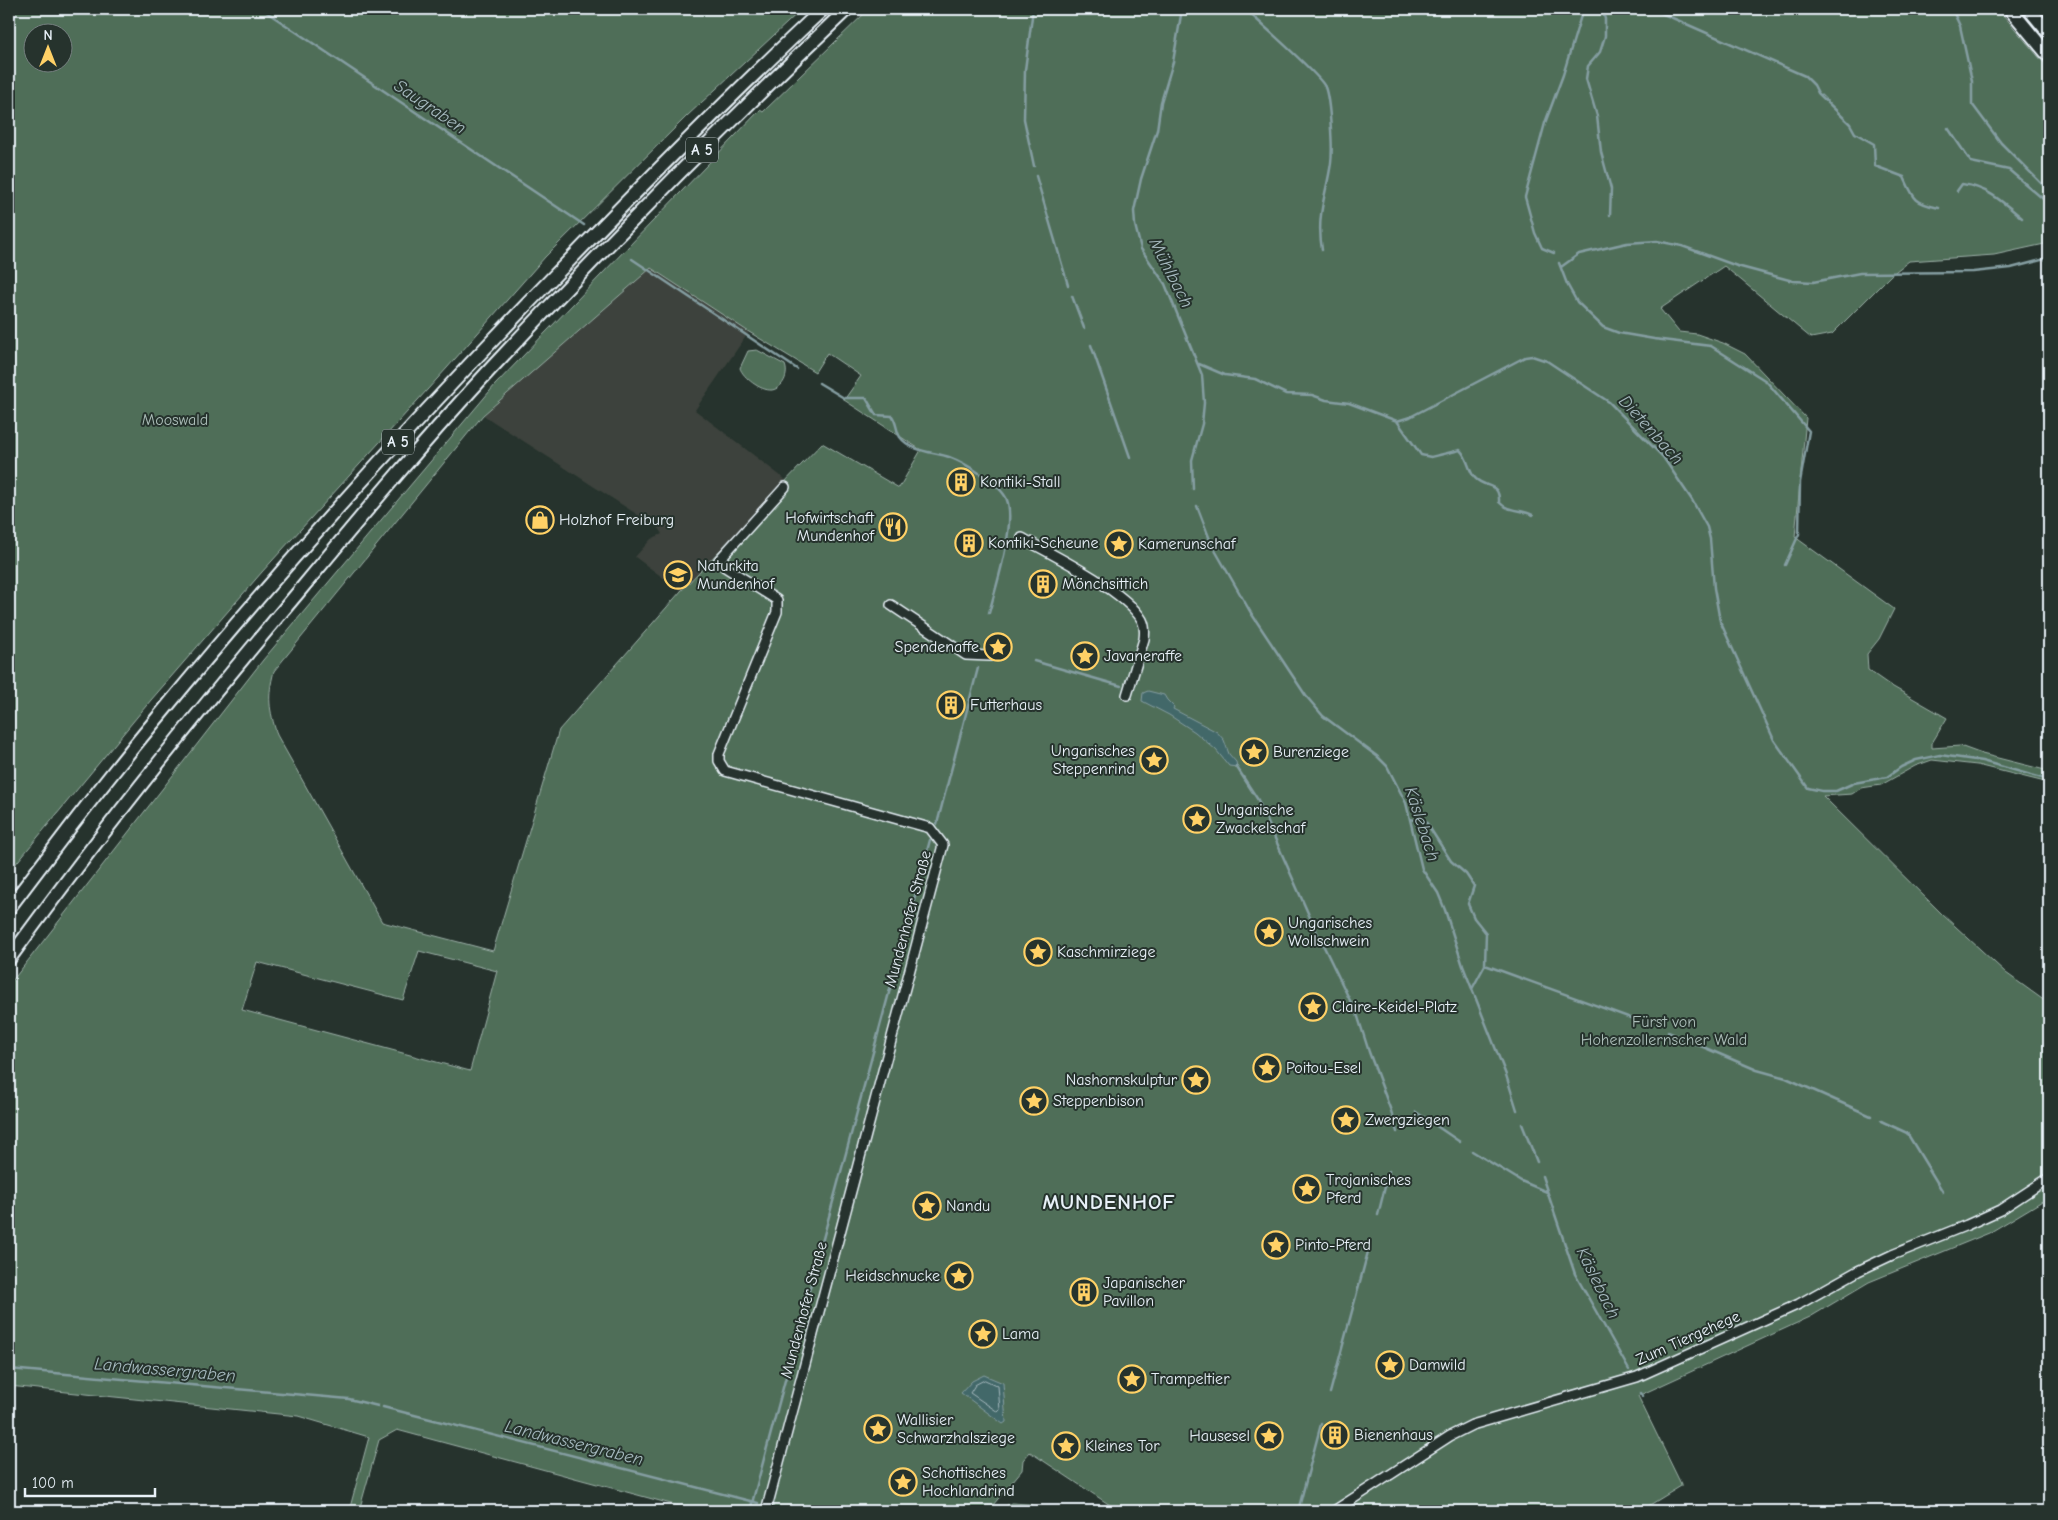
<svg xmlns="http://www.w3.org/2000/svg" width="2058" height="1520" viewBox="0 0 2058 1520" font-family="'Comic Neue',sans-serif">
  <style>
    .built { fill: #3c423c }
    .green { fill: #4f6e58; stroke: #9cb0a8; fill-rule: evenodd }
    .water { fill: #436769; stroke: #859ea2 }
    .lines { fill: none; stroke-linecap: round; stroke-linejoin: round }
    .shore { stroke: #a6babf; stroke-width: 1 }
    .stream { stroke: #859ea2; stroke-width: 2.5 }
    .minor-casing { stroke: #e8f1f8; stroke-width: 12 }
    .highway-casing { stroke: #e8f1f8; stroke-width: 16 }
    .minor { stroke: #26332d; stroke-width: 9 }
    .highway { stroke: #26332d; stroke-width: 12 }
    .labels { text-anchor: middle; dominant-baseline: central; stroke-width: 4; stroke-linejoin: round; paint-order: stroke }
    .shield { fill: #26332d; stroke: #aeb8bb; stroke-width: 1 }
    .shield-label { font-size: 15px; font-weight: bold; fill: #e8f1f8 }
    .park-label { font-size: 16px; fill: #abbdb8; stroke: #26332d }
    .poi-label { font-size: 16px; fill: #e8f1f8; stroke: #26332d; text-anchor: start }
    .street-label { font-size: 16px; fill: #e8f1f8; stroke: #26332d }
    .water-label { font-size: 18px; font-style: italic; fill: #a6babf; stroke: #26332d }
    .district-label { font-size: 21px; font-weight: bold; letter-spacing: 1px; fill: #e8f1f8; stroke: #26332d }
  </style>
  <rect width="100%" height="100%" fill="#26332d"/>
  <filter id="ink" filterUnits="userSpaceOnUse"><feTurbulence type="fractalNoise" baseFrequency=".02" numOctaves="2"/><feDisplacementMap in="SourceGraphic" scale="10" xChannelSelector="R" yChannelSelector="G"/><feConvolveMatrix kernelMatrix="1 2 1 2 8 2 1 2 1" color-interpolation-filters="sRGB"/></filter>
  <g filter="url(#ink)">
    <path class="built" d="M651,268l98,64 -54,78 91,70 -105,111 -46,-34 16,-18 11,-5 -4,-6 -175,-113z"/>
    <path class="green" d="M9,9h793l-115,107 -142,141 -98,111 -185,204 -111,128 -142,172zM32,32h30v30h-30z
      M869,9h1129l51,60v174l-55,12 -85,6 -18,14 -59,59 -21,4 -87,-72 -64,43 19,23 18,2 26,9 22,11 61,64 -11,119 99,72 -15,30 -12,15 1,16 20,14 59,34 -15,25v5l28,-2 22,8 67,17v12l-72,-18 -45,-5 -17,6 -34,19 -20,3 -9,6 -29,2 120,119 63,58 43,31v193l-60,36 -120,49 -59,35 -172,79 43,88v2l-41,25h-521l-89,-59 -7,8 -1,10 -34,41h-291l-300,-81 -18,10 -20,71h-10l20,-74 -71,-21 -289,-30v-401l254,-325 232,-275 265,-275 3,2zM651,268l98,64 66,40 12,-19 34,23 -17,24 77,50 -22,38 -77,-45 -141,148 -122,139 -66,221 -111,-29 -105,-187c-8,-27 -10,-37 -3,-64l209,-256zM419,951l78,20 -27,100 -228,-61 15,-48 146,38z
      M757,350l28,15c4,10 -2,23 -13,25 -12,1 -29,-13 -32,-22l8,-17z
      M1011,1503l18,1 16,7h-47z"/>
    <path class="water" d="M1148,691l16,4 3,5 7,7 -1,2 44,23 7,8 5,14 7,8 1,5 -8,-1 -13,-16 -21,-18 -26,-17 -27,-14 1,-8z
      M984,1375l19,8 3,39 -3,2 -42,-31 11,-12z"/>
    <g class="lines">
      <path class="shore" d="M985,1380l13,6 2,24 -2,2 -28,-19 5,-8z"/>
      <path class="stream" d="M262,9l322,216
        M1033,9l-8,61 -1,49 10,47
        M1182,9l-9,53 -12,40 -4,28 -16,49 -7,32 1,14 6,24 24,35 37,91 2,28 -2,21 -10,36 1,29
        M1245,9c13,12 76,67 80,78 5,13 8,61 6,76 -5,34 -15,51 -9,87
        M1602,9l3,10v17l-5,16 -12,14 -2,13 11,37 4,36 10,37 -1,26
        M1652,9l153,67 9,9 4,8 32,31 5,9 19,11 1,22 29,11c10,22 10,26 35,31
        M1952,9l8,17 12,55v23l29,39 48,48
        M1948,128l23,34 38,8 40,34
        M1036,176l32,109
        M1957,191l5,-7c25,3 41,18 60,34
        M1554,253l-12,-5 -7,-15 -10,-36 20,-74 18,-48 20,-66
        M632,259l165,110
        M1559,263l8,21 10,18 26,25 16,6 35,6 57,7 55,35 43,50 -9,51 -1,52 -14,31
        M1561,267l18,-13 48,-11 30,-2 25,5 55,20 56,15 20,1 47,-9 113,-1 38,-4 38,-10
        M1072,296l12,32
        M1091,345l39,112
        M1199,364l26,11 30,4 31,15 26,1 14,5 23,3 48,18 13,-4 115,-60 7,-1 15,5 62,41 54,55 29,43 15,27 3,12 4,49 6,33 54,119 34,48 14,3h14l18,-8 33,-6 14,-10 15,-7 24,-5 42,6 67,19
        M819,383l25,15h22l10,17 16,1c5,7 4,15 8,21 11,15 34,15 49,20 16,6 52,27 58,43 9,24 -11,87 -18,113
        M1397,421l24,34 10,2 29,-7c9,9 8,21 15,28 11,11 25,4 24,24 9,10 22,7 34,13
        M1197,506l15,39 39,68 55,83 17,20 55,41 9,9 19,37 16,66 16,24 7,17 18,56 43,109 11,35
        M1034,661l87,25
        M1236,766l22,34 54,122 46,95 11,35 22,59 6,21
        M1410,819l16,3 25,39 15,13 8,12 -6,18 6,14 12,15 -1,32 -13,24
        M937,824l41,-156
        M1485,965l165,60
        M1668,1032l89,38 29,8 85,38
        M1416,1112l44,30
        M1881,1121l26,12 36,59
        M1522,1124l15,38
        M1472,1151l49,30 26,11
        M1542,1176l33,98 54,96
        M1378,1215l11,-44
        M9,1369l340,30 29,7
        M1330,1393l39,-145
        M1640,1393l2,3
        M383,1407l375,96
        M751,1507l179,-667
        M774,1509l3,2
        M1298,1511l23,-87"/>
      <g class="minor-casing">
        <path id="minor" d="M1022,538c30,16 104,53 120,82 3,6 3,12 2,19l-17,56
          M891,605l75,50 24,1
          M766,1511l177,-666 -13,-17 -205,-57 -6,-10v-7l58,-142v-12l-52,-33 -6,-7 66,-73
          M1334,1511l116,-75 22,-11 165,-48 162,-73 59,-33 34,-16 75,-30 33,-15 49,-32"/>
      </g>
      <g class="highway-casing">
        <path id="highway" d="M2010,9l39,47
          M2029,9l20,24
          M9,908c49,-65 98,-130 150,-192 128,-156 264,-305 404,-449 85,-88 171,-175 260,-258
          M9,959c92,-127 191,-250 292,-370 64,-77 128,-154 196,-227 113,-121 230,-239 350,-353"/>
      </g>
      <use href="#minor" class="minor"/>
      <use href="#highway" class="highway"/>
    </g>
  </g>
  <defs>
    <g id="building-ring" transform="scale(1.4375)"><circle r="9.5" fill="#26332d" stroke="#ffd166" stroke-width="1.5"/><path d="M-4-6H4V6H1V3H-1V6H-4ZM-2.5-4.3h1.7v1.8h-1.7ZM.8-4.3h1.7v1.8H.8ZM-2.5-1h1.7V.8h-1.7ZM.8-1h1.7V.8H.8Z" fill="#ffd166"/></g>
    <g id="shop-ring" transform="scale(1.4375)"><circle r="9.5" fill="#26332d" stroke="#ffd166" stroke-width="1.5"/><path d="M-5-2.5h2.3a2.7 3.5 0 0 1 5.4 0H5L5.5 6h-11ZM-1.5-2.5h3a1.5 2.3 0 0 0-3 0Z" fill="#ffd166"/></g>
    <g id="restaurant-ring" transform="scale(1.4375)"><circle r="9.5" fill="#26332d" stroke="#ffd166" stroke-width="1.5"/><path d="M-5-6h1v4h1v-4h1v4h1v-4h1v5L-1.5 .5V6h-2V.5L-5-1ZM5-6V6H3V1.5H1.5Q1.5-4 5-6Z" fill="#ffd166"/></g>
    <g id="sight-ring" transform="scale(1.4375)"><circle r="9.5" fill="#26332d" stroke="#ffd166" stroke-width="1.5"/><path d="M0-6L1.8-2.2L6-1.7L2.9 1.2L3.7 5.4L0 3.3L-3.7 5.4L-2.9 1.2L-6-1.7L-1.8-2.2Z" fill="#ffd166"/></g>
    <g id="school-ring" transform="scale(1.4375)"><circle r="9.5" fill="#26332d" stroke="#ffd166" stroke-width="1.5"/><path d="M0-5L7-2L0 1L-7-2ZM-4 1L0 2.5L4 1V4Q0 6-4 4Z" fill="#ffd166"/></g>
  </defs>
  <g fill-rule="evenodd">
    <use href="#building-ring" x="961" y="482"/>
    <use href="#shop-ring" x="540" y="520"/>
    <use href="#restaurant-ring" x="893" y="527"/>
    <use href="#building-ring" x="969" y="543"/>
    <use href="#sight-ring" x="1119" y="544"/>
    <use href="#school-ring" x="678" y="575"/>
    <use href="#building-ring" x="1043" y="584"/>
    <use href="#sight-ring" x="998" y="647"/>
    <use href="#sight-ring" x="1085" y="656"/>
    <use href="#building-ring" x="951" y="705"/>
    <use href="#sight-ring" x="1254" y="752"/>
    <use href="#sight-ring" x="1154" y="760"/>
    <use href="#sight-ring" x="1197" y="819"/>
    <use href="#sight-ring" x="1269" y="932"/>
    <use href="#sight-ring" x="1038" y="952"/>
    <use href="#sight-ring" x="1313" y="1007"/>
    <use href="#sight-ring" x="1267" y="1068"/>
    <use href="#sight-ring" x="1196" y="1080"/>
    <use href="#sight-ring" x="1034" y="1101"/>
    <use href="#sight-ring" x="1346" y="1120"/>
    <use href="#sight-ring" x="1307" y="1189"/>
    <use href="#sight-ring" x="927" y="1206"/>
    <use href="#sight-ring" x="1276" y="1245"/>
    <use href="#sight-ring" x="959" y="1276"/>
    <use href="#building-ring" x="1084" y="1292"/>
    <use href="#sight-ring" x="983" y="1334"/>
    <use href="#sight-ring" x="1390" y="1365"/>
    <use href="#sight-ring" x="1132" y="1379"/>
    <use href="#sight-ring" x="878" y="1429"/>
    <use href="#building-ring" x="1335" y="1435"/>
    <use href="#sight-ring" x="1269" y="1436"/>
    <use href="#sight-ring" x="1066" y="1446"/>
    <use href="#sight-ring" x="903" y="1482"/>
  </g>
  <g class="labels">
    <g class="shield">
      <rect x="686" y="137.5" width="32" height="25" rx="4"/>
      <rect x="382" y="429.5" width="32" height="25" rx="4"/>
    </g>
    <g class="shield-label">
      <text x="702" y="150">A 5</text>
      <text x="398" y="442">A 5</text>
    </g>
    <g class="park-label">
      <text x="175" y="420">Mooswald</text>
      <text x="1664" y="1022">Fürst von<tspan x="1664" dy="18">Hohenzollernscher Wald</tspan></text>
    </g>
    <g class="poi-label">
      <text x="980" y="482">Kontiki-Stall</text>
      <text x="874" y="518" text-anchor="end">Hofwirtschaft<tspan x="874" dy="18">Mundenhof</tspan></text>
      <text x="559" y="520">Holzhof Freiburg</text>
      <text x="988" y="543">Kontiki-Scheune</text>
      <text x="1138" y="544">Kamerunschaf</text>
      <text x="697" y="566">Naturkita<tspan x="697" dy="18">Mundenhof</tspan></text>
      <text x="1062" y="584">Mönchsittich</text>
      <text x="979" y="647" text-anchor="end">Spendenaffe</text>
      <text x="1104" y="656">Javaneraffe</text>
      <text x="970" y="705">Futterhaus</text>
      <text x="1135" y="751" text-anchor="end">Ungarisches<tspan x="1135" dy="18">Steppenrind</tspan></text>
      <text x="1273" y="752">Burenziege</text>
      <text x="1216" y="810">Ungarische<tspan x="1216" dy="18">Zwackelschaf</tspan></text>
      <text x="1288" y="923">Ungarisches<tspan x="1288" dy="18">Wollschwein</tspan></text>
      <text x="1057" y="952">Kaschmirziege</text>
      <text x="1332" y="1007">Claire-Keidel-Platz</text>
      <text x="1286" y="1068">Poitou-Esel</text>
      <text x="1177" y="1080" text-anchor="end">Nashornskulptur</text>
      <text x="1053" y="1101">Steppenbison</text>
      <text x="1365" y="1120">Zwergziegen</text>
      <text x="1326" y="1180">Trojanisches<tspan x="1326" dy="18">Pferd</tspan></text>
      <text x="946" y="1206">Nandu</text>
      <text x="1295" y="1245">Pinto-Pferd</text>
      <text x="940" y="1276" text-anchor="end">Heidschnucke</text>
      <text x="1103" y="1283">Japanischer<tspan x="1103" dy="18">Pavillon</tspan></text>
      <text x="1002" y="1334">Lama</text>
      <text x="1409" y="1365">Damwild</text>
      <text x="1151" y="1379">Trampeltier</text>
      <text x="897" y="1420">Wallisier<tspan x="897" dy="18">Schwarzhalsziege</tspan></text>
      <text x="1354" y="1435">Bienenhaus</text>
      <text x="1250" y="1436" text-anchor="end">Hausesel</text>
      <text x="1085" y="1446">Kleines Tor</text>
      <text x="922" y="1473">Schottisches<tspan x="922" dy="18">Hochlandrind</tspan></text>
    </g>
    <g class="street-label">
      <text transform="translate(908 919) rotate(-75)">Mundenhofer Straße</text>
      <text transform="translate(804 1310) rotate(-75)">Mundenhofer Straße</text>
      <text transform="translate(1688 1338) rotate(-24)">Zum Tiergehege</text>
    </g>
    <g class="water-label">
      <text transform="translate(430 107) rotate(34)">Saugraben</text>
      <text transform="translate(1171 273) rotate(63)">Mühlbach</text>
      <text transform="translate(1651 430) rotate(48)">Dietenbach</text>
      <text transform="translate(1422 824) rotate(72)">Käslebach</text>
      <text transform="translate(1598 1283) rotate(64)">Käslebach</text>
      <text transform="translate(165 1370) rotate(5)">Landwassergraben</text>
      <text transform="translate(574 1443) rotate(14)">Landwassergraben</text>
    </g>
    <g class="district-label">
      <text x="1109" y="1202">MUNDENHOF</text>
    </g>
  </g>
  <rect width="2058" height="1520" fill="none" stroke="#26332d" stroke-width="30"/>
  <rect x="15" y="15" width="2028" height="1490" fill="none" stroke="#e8f1f8" stroke-width="2" filter="url(#ink)"/>
  <g transform="translate(48 48)"><circle r="24" fill="#26332d" stroke="#747f7e"/>
  <path d="M0-4L9 19L0 12L-9 19Z" fill="#ffd166"/>
  <text y="-8" font-size="14" font-weight="bold" text-anchor="middle" fill="#e8f1f8">N</text>
  </g>
  <path d="M25 1488v8h130v-8" fill="none" stroke="#e8f1f8" stroke-width="2.5"/>
  <text x="32" y="1488" font-size="15" fill="#e8f1f8" stroke="#26332d" stroke-width="4" paint-order="stroke">100 m</text>
</svg>
